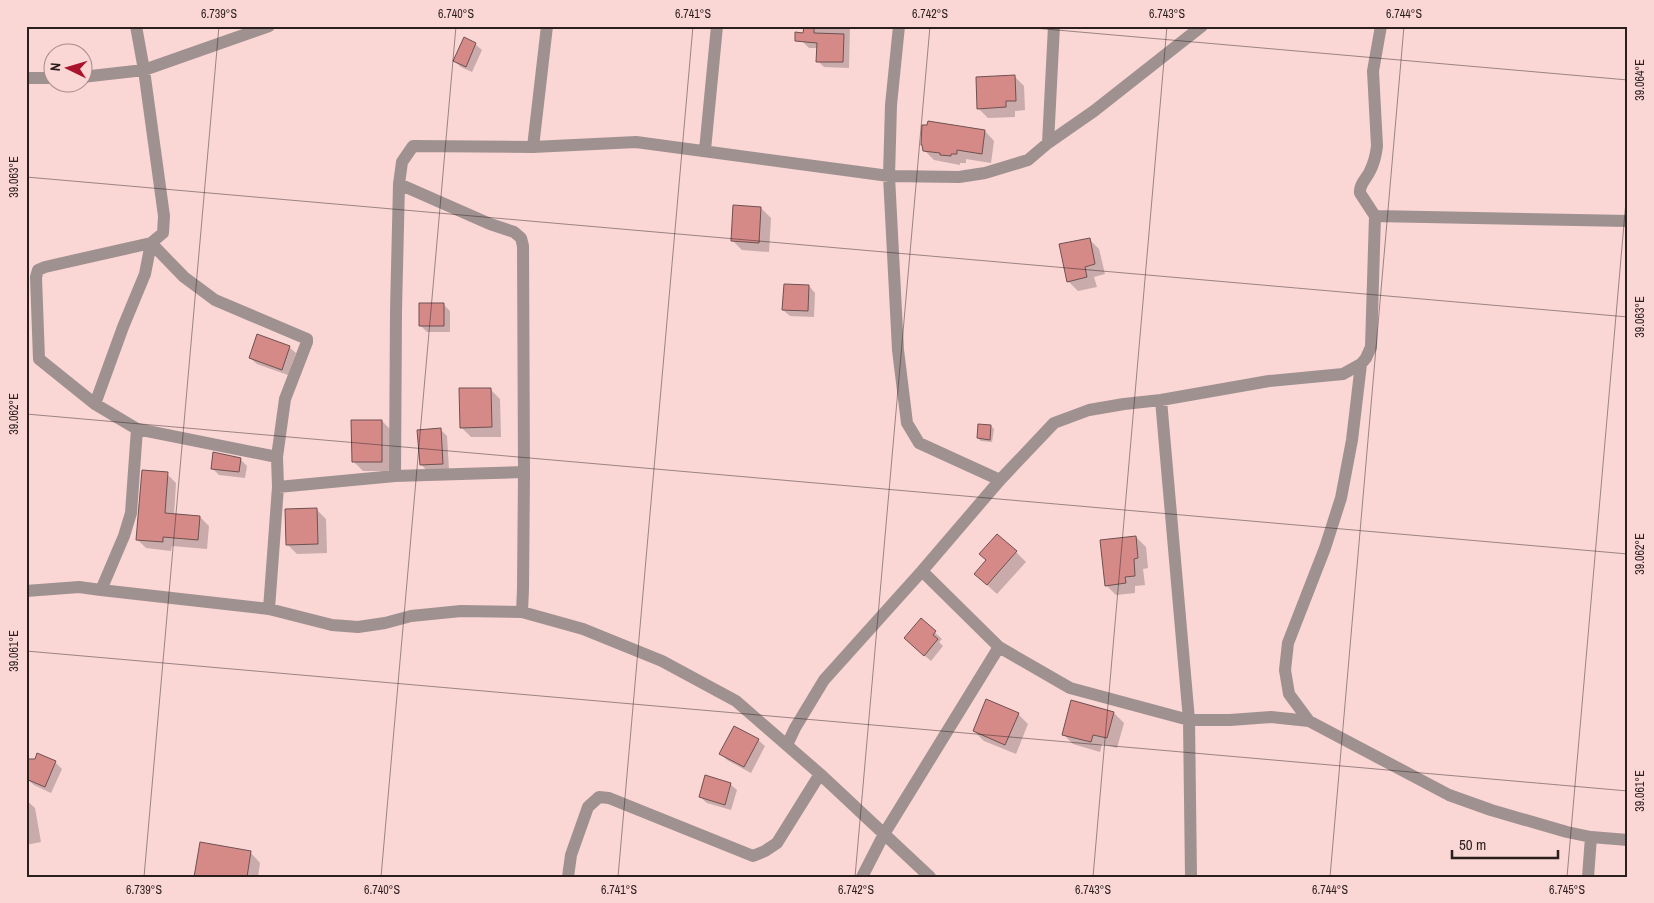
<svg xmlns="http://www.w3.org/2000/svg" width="1654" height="903" viewBox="0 0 1654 903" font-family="'Archivo Narrow',sans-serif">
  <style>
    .shadow { fill: #0003 }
    .building { fill: #d68a88; stroke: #6e5150 }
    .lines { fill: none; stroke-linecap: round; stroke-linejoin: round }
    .minor { stroke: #9f9190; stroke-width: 12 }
    .ticks { fill: none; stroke: #2b1f1e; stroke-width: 1; stroke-opacity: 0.45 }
    .neatline { fill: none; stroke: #2b1f1e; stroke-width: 2 }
    .ticks-label { font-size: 12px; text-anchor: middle; fill: #2b1f1e }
  </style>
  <rect width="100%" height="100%" fill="#fad6d5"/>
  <path class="shadow" d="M805,26h45l-1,42 -25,-1 -6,-6v-13h-9l-6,-6z
    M475,44l7,6 -10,22 -11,-5 -7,-6z
    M1014,76l10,10 1,24 -10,1v6l-27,1 -10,-10z
    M928,126l57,5 9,10 -3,22 -25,-4v4h-6v2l-26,-5 -11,-11z
    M761,208l10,10 -2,34 -27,-2 -10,-10z
    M1089,239l10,10 6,25 -11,3 3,10 -19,4 -10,-10z
    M809,286l6,7 -1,24 -24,-1 -7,-6z
    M443,304l7,7v21h-23l-7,-7z
    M289,347l7,6 -8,22 -31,-11 -7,-6z
    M490,389l10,10 1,38h-30l-10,-10z
    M382,421l10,10v40h-29l-10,-10z
    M991,426l3,3 -2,13 -11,-1 -3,-3z
    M441,430l6,6 2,34 -22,1 -6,-7z
    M240,459l7,7 -2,12 -26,-3 -7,-7z
    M167,474l9,9 -2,32 26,2 9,9 -2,23 -35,-3 -1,5 -25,-3 -9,-9z
    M316,509l10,10 1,34 -30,1 -10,-10z
    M1136,537l10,10 2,21 -5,1 2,16 -10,1v7l-19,2 -10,-10z
    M1016,552l10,10 -29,32 -11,-10z
    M921,620l21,19 -3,3 4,4 -12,15 -19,-16z
    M1114,713l10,10 -7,25 -15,-4 -2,8 -27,-8 -10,-10z
    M1018,714l10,10 -12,30 -32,-13 -10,-10z
    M758,740l7,6 -14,27 -24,-13 -6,-6z
    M55,762l7,7 -11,24 -17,-8 -7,-6z
    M730,784l7,6 -6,20 -24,-7 -7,-6z
    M26,800l9,8 6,34 -15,3z
    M251,853l9,10 -2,14h-63z"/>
  <path class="building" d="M804,26h10v7l30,1 -1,28h-27l1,-19 -22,-2v-9l8,1z
    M464,37l12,6 -10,24 -13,-6z
    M1015,75l1,26h-10v6l-29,2 -1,-32z
    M928,121l57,9 -3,24 -25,-4v4h-6v2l-11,-1v-2l-17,-2 -1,-6h-1l1,-20h5z
    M733,205l28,2 -2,36 -28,-2z
    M1090,238l5,26 -10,3 2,10 -20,5 -8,-38z
    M784,284l25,1 -1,26 -26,-1z
    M419,303h25v23h-25z
    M257,334l33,12 -8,24 -33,-12z
    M459,388h32l1,39 -32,1z
    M351,420h31v42h-30z
    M978,424l13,1 -1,15 -13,-2z
    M441,428l2,36 -23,1 -3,-35z
    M213,452l28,6 -2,14 -28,-3z
    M142,470l26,2 -3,41 35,3 -2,24 -35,-3v5l-27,-2z
    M317,508l1,36 -32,1 -1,-36z
    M997,534l20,17 -30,34 -13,-11 12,-14 -7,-6z
    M1136,536l2,22 -4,1 1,17 -10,1 1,6 -21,3 -5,-46z
    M921,618l15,13 -3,4 5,4 -14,17 -20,-18z
    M986,699l33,14 -14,32 -32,-14z
    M1071,700l43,12 -7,26 -14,-3 -2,7 -29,-7z
    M734,726l25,13 -15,28 -25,-13z
    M37,753l19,8 -11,26 -19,-8v-20h9z
    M705,775l26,8 -6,22 -26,-8z
    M200,842l51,9 -4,26h-53z"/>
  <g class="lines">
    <path class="minor" d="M899,26l-8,79 -2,71 9,174 9,73 12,20 81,37
      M82,77l62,-7 125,-44
      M26,78h26
      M1048,143l6,-117
      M533,147l14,-121
      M705,150l12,-124
      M399,184l91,40 24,8 7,6 2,8 1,226 -1,117 -1,23
      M1375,216l253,5
      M151,243l33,34 31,23 92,39v3l-22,57 -8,58 1,30 -9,122
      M1161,400l28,320 2,157
      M95,404l28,-77 22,-53 6,-31
      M137,429l140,28
      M395,476l1,-165 3,-127 3,-22 11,-16 120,1 103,-5 253,34 70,1 26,-4 43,-13 20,-17 46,-32 108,-85
      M278,487l117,-11 129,-4
      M922,571l77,76 71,41 119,32h41l41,-3 38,4 140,74 42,15 76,22 24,5 37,3
      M101,590l23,-54 7,-23 6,-84 -42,-25 -56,-45 -3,-82 2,-7 7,-3 106,-24 12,-10 1,-17 -20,-146 -8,-44
      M26,591l53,-4 22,3 168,19 63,16 26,2 27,-4 26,-7 50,-5 61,1 61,17 79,32 74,40 84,73 110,103
      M1309,721l-20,-27 -4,-24 3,-27 37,-95 16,-50 11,-58 9,-76
      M787,745l8,-17 29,-48 98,-109 78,-91 54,-57 35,-13 35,-6 37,-4 108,-19 74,-7 18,-10 5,-6 5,-11 4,-131 -15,-23c-1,-9 7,-15 10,-22 4,-8 6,-16 7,-25l-4,-75 8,-45
      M568,877l3,-22 17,-48 11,-10 10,1 144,58 12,-5 12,-8 43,-69
      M862,877l22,-43 115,-187
      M1588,877l3,-40"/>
  </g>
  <path class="ticks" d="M1011,26l617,54M26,177l1602,140M26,414l1602,140M26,651l1602,140M144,877l75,-851M381,877l75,-851M618,877l75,-851M855,877l75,-851M1093,877l74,-851M1330,877l74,-851M1567,877l61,-699"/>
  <rect width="1654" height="903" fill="none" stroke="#fad6d5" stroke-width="55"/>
  <g transform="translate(68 68) rotate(275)"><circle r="24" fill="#fad6d5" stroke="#a78d8c"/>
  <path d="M0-4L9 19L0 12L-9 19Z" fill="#a9132b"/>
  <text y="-8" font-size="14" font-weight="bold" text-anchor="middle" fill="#2b1f1e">N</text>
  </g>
  <path d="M1452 850v8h106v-8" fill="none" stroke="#2b1f1e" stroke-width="2.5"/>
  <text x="1459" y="850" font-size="15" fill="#2b1f1e" stroke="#fad6d5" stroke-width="4" paint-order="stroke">50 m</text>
  <rect x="28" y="28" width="1598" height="848" class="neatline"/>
  <g class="ticks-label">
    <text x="219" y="18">6.739°S</text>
    <text x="456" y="18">6.740°S</text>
    <text x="693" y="18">6.741°S</text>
    <text x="930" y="18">6.742°S</text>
    <text x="1167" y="18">6.743°S</text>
    <text x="1404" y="18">6.744°S</text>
    <text transform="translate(1640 80) rotate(-90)" y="4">39.064°E</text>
    <text transform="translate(14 177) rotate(-90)" y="4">39.063°E</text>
    <text transform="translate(1640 317) rotate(-90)" y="4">39.063°E</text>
    <text transform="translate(14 414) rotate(-90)" y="4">39.062°E</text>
    <text transform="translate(1640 554) rotate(-90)" y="4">39.062°E</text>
    <text transform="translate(14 651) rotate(-90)" y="4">39.061°E</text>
    <text transform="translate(1640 791) rotate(-90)" y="4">39.061°E</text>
    <text x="144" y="894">6.739°S</text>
    <text x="382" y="894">6.740°S</text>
    <text x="619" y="894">6.741°S</text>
    <text x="856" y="894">6.742°S</text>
    <text x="1093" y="894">6.743°S</text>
    <text x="1330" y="894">6.744°S</text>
    <text x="1567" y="894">6.745°S</text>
  </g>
</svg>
